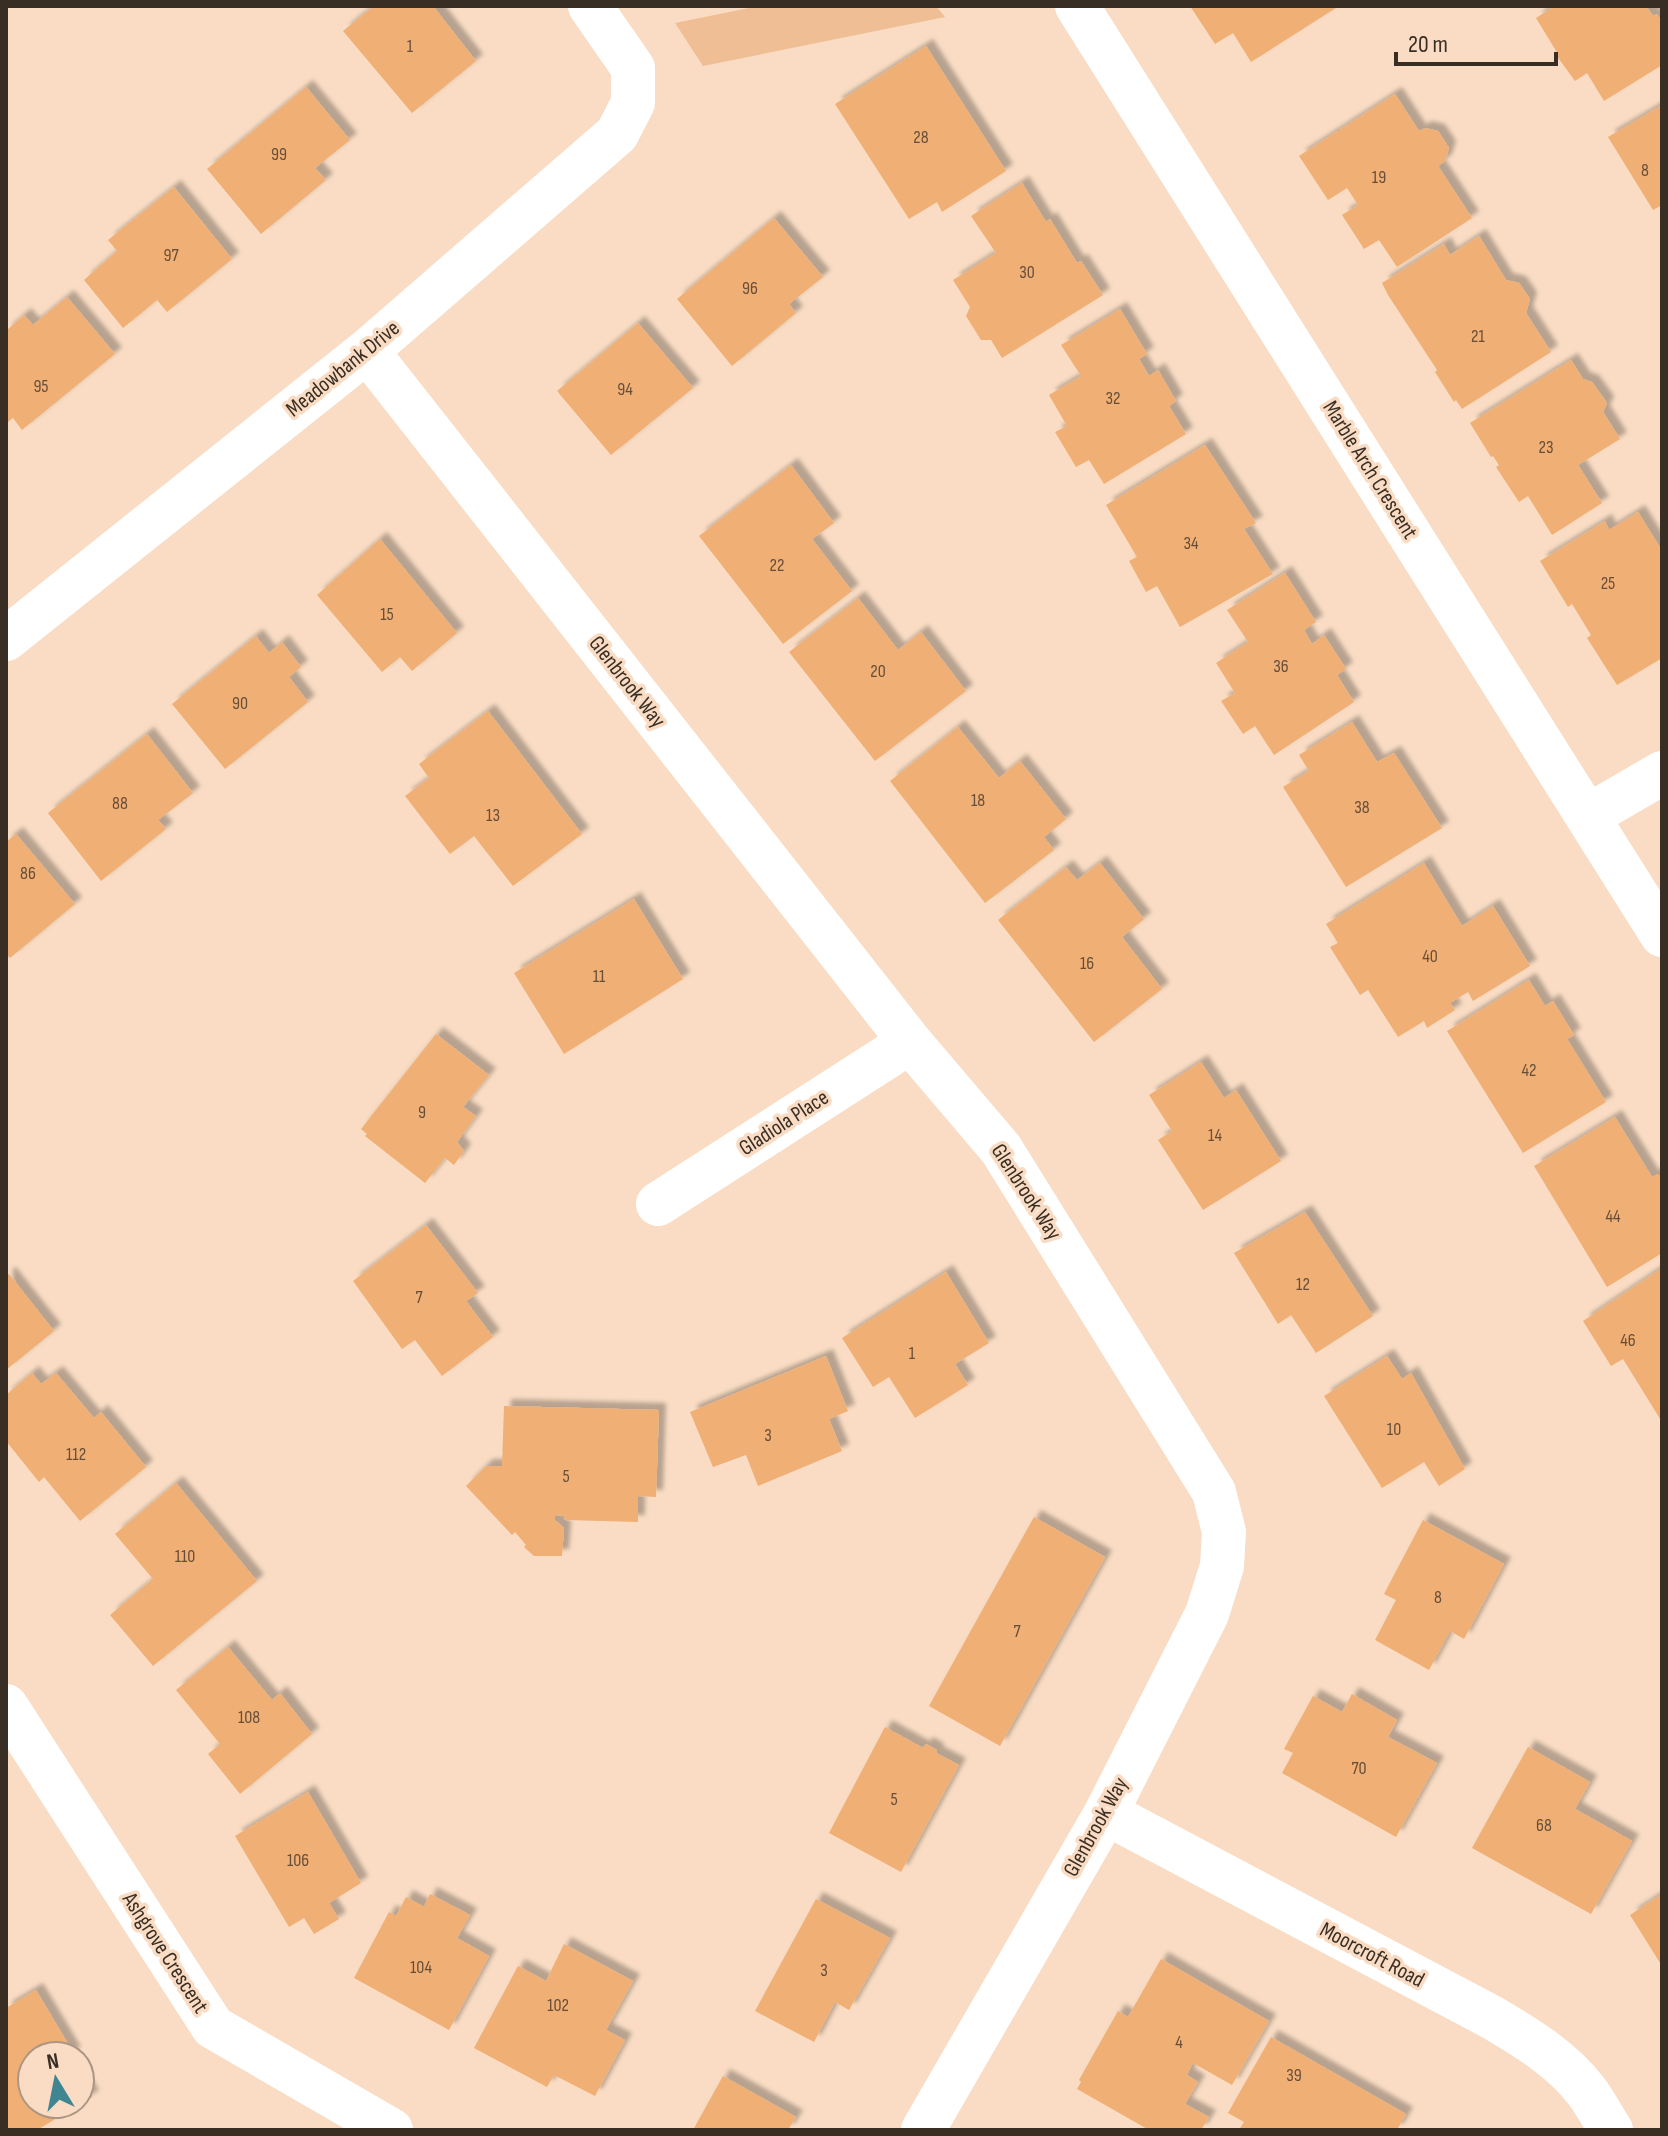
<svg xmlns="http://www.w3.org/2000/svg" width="1668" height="2136" viewBox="0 0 1668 2136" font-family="'Sofia Sans Condensed',sans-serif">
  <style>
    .green { fill: #efbe94 }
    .building { fill: #f0af75; filter: url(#shadow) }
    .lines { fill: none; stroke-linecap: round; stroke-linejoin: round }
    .street { stroke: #fff; stroke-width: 44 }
    .secondary { stroke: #fff; stroke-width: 44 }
    .labels { text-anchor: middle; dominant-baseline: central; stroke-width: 7; stroke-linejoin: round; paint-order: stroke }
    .number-label { font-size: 18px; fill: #674e38 }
    .street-label { font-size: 22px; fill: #392e24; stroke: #f9dcc3 }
  </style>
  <defs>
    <filter id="shadow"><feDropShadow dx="7" dy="-7" stdDeviation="2" flood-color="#0004"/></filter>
  </defs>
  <rect width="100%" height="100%" fill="#f9dcc3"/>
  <path class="green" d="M759,6h177l9,11 -242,49 -28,-43z"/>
  <path class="building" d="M374,6h59l43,55 -64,52 -69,-82z
    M1190,6h149l-88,56 -18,-29 -18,11z
    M1555,6h91l7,10 4,-2 5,9v42l-58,36 -17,-28 -12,8 -19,-26 2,-1 -22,-36z
    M926,46l80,125 -64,41 -5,-10 -28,17 -74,-115z
    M306,87l44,53 -35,28 11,12 -65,54 -54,-65z
    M1395,94l24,37 6,-3 13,3 11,17 -4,13 -7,5 34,52 -75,49 -18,-27 -15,9 -22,-34 16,-10 -11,-17 -19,12 -29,-44z
    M1662,105v100l-9,5 -45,-73z
    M1022,183l24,39 4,-3 27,44 4,-2 22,34 -101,63 -11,-18h-10l-15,-24 4,-9 -17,-27 43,-27 -25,-37z
    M174,187l58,72 -65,53 -10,-12 -34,28 -39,-48 33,-29 -9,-11z
    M774,218l49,59 -34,27 7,9 -64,53 -55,-67z
    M1479,236l27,44 13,3 11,16 -4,14 25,39 -89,57 -6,-9 -2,2 -19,-30 2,-2 -49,-75 -6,-12 62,-39 6,11z
    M67,297l48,57 -93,76 -9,-12 -5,4 -2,-2v-89l18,-16 9,10z
    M1120,309l27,45 -8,5 10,17 9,-6 18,31 -7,5 17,28 -82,50 -15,-24 -13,7 -21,-35 12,-6 -18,-31 32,-19 -20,-31z
    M638,323l55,65 -82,67 -54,-64z
    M1571,360l12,19 9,3 15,21 -4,9 17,27 -42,26 24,38 -50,32 -24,-39 -9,6 -23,-35 3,-2 -6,-9 -2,1 -21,-34z
    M1205,445l51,78 -12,6 29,45 -93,53 -23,-41 -11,6 -17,-31 8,-4 -31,-52z
    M791,465l43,58 -22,16 40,52 -69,53 -84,-108z
    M1638,512l24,39v107l-45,27 -30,-47 4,-3 -19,-31 -4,3 -28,-46 65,-40 4,9z
    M380,539l77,94 -45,38 -12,-14 -18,15 -65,-77z
    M1285,573l31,49 -12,8 8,14 12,-9 22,34 -9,6 17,27 -80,53 -19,-29 -12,8 -22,-33 14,-8 -19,-30 32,-21 -21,-32z
    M858,598l40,52 23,-18 45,59 -91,70 -86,-109z
    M256,636l13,17 13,-11 19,25 -12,10 19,25 -83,67 -53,-65z
    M488,711l94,123 -69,52 -39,-50 -24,18 -45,-58 24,-18 -10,-14z
    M1352,722l25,40 17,-9 48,75 -96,59 -63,-100 26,-16 -10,-16z
    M958,727l41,51 21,-17 46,58 -22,18 10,13 -69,53 -95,-122z
    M147,734l46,59 -35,27 8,9 -65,52 -53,-68z
    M16,834l59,70 -65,54 -4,-4v-112z
    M1100,863l44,56 -22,18 40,52 -68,53 -96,-122 68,-53 11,13z
    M1424,863l38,63 31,-20 37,60 -57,35 -5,-9 -18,11 5,7 -28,18 -3,-7 -26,16 -30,-47 -8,5 -30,-48 8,-4 -12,-19z
    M634,899l49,80 -119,75 -50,-81z
    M1529,980l16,26 8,-5 21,34 -7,4 39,63 -83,51 -76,-122z
    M436,1034l53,41 -26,32 13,9 -19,26 7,9 -10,14 -9,-7 -20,25 -60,-47 2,-2 -6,-5z
    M1201,1062l23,36 12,-8 45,71 -78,49 -45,-70 14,-9 -23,-36z
    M1615,1117l37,60 6,-3 4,5v74l-55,34 -73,-121z
    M1305,1212l68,104 -57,37 -25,-38 -13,9 -44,-71z
    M426,1225l52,68 -12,8 27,36 -51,39 -27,-36 -13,9 -49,-68z
    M1662,1268v154l-39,-63 -12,7 -28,-45z
    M946,1272l43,71 -34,21 13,21 -53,33 -26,-41 -16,10 -31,-49z
    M9,1274l45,57 -48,39v-94z
    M826,1356l22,55 -19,8 13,32 -84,35 -12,-31 -33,12 -23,-55z
    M1387,1356l15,23 9,-6 54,96 -26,17 -15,-24 -42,26 -58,-92z
    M32,1373l9,11 15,-11 38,45 7,-6 45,55 -66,54 -36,-44 -5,5 -33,-41v-46z
    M504,1406l155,4 -3,87 -18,-1v26l-73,-2 -1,-4 -9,-1v5l9,8 -2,28h-28l-10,-9 2,-2 -11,-13 -3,3 -46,-49 20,-20h16z
    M176,1483l81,98 -104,85 -43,-51 43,-36 -38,-45z
    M1034,1517l71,40 -105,189 -71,-40z
    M1423,1520l81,44 -40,75 -14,-8 -21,39 -54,-30 21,-40 -12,-6z
    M228,1647l44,53 8,-7 32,41 -72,60 -32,-40 12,-10 -44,-54z
    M1352,1694l45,26 -9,17 49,26 -41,74 -114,-64 11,-20 -9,-4 29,-53 29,16z
    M885,1727l38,21 3,-4 11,6 -1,3 23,12 -58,107 -72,-39z
    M1528,1747l62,35 -15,27 57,32 -41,73 -119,-66z
    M308,1792l53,91 -32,20 10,16 -25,15 -10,-16 -15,9 -54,-91z
    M430,1894l40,21 -13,23 32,18 -40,74 -95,-52 35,-66 7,4 10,-19 18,10z
    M1662,1894v72l-32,-51z
    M816,1899l74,39 -41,72 -14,-8 -21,40 -59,-31z
    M564,1944l69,37 -27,49 19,10 -30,56 -41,-21 -7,12 -73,-39 44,-82 28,15z
    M1161,1959l108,62 -37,64 -39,-22 -6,12 11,7 -13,22 24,13 -8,13h-52l-72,-41 4,-7 -2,-2 39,-69 10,6z
    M36,1990l38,64 -5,2h-37v48h48v-27l12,20 -55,33h-31v-122z
    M1271,2037l135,77 -9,16h-158l5,-8 -16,-9z
    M723,2076l73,41 -8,13h-95z"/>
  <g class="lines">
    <path class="street" d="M1077,6l585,929
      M367,351l543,691 91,107 213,343 10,40 -2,34 -15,48 -101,199 -183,317
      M6,639l361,-288 250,-217 16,-31v-35l-43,-62
      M1588,816l74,-43
      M658,1204l252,-162
      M1106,1813l387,205c34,20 70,42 94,74 9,12 16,26 24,38"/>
    <path class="secondary" d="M6,1706l207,321 178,103"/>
  </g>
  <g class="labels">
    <g class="number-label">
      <text x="410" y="46">1</text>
      <text x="921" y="137">28</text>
      <text x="279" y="154">99</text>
      <text x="1645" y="170">8</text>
      <text x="1379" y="177">19</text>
      <text x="171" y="255">97</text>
      <text x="1027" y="272">30</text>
      <text x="750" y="288">96</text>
      <text x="1478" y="336">21</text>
      <text x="41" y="386">95</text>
      <text x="625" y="389">94</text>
      <text x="1113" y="398">32</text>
      <text x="1546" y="447">23</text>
      <text x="1191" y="543">34</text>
      <text x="777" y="565">22</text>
      <text x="1608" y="583">25</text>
      <text x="387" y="614">15</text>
      <text x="1281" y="666">36</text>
      <text x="878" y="671">20</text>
      <text x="240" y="703">90</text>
      <text x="978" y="800">18</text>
      <text x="120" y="803">88</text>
      <text x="1362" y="807">38</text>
      <text x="493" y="815">13</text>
      <text x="28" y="873">86</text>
      <text x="1430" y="956">40</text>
      <text x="1087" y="963">16</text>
      <text x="599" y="976">11</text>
      <text x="1529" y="1070">42</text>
      <text x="422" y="1112">9</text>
      <text x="1215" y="1135">14</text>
      <text x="1613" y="1216">44</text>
      <text x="1303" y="1284">12</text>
      <text x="419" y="1297">7</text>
      <text x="1628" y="1340">46</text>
      <text x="912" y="1353">1</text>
      <text x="1394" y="1429">10</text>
      <text x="768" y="1435">3</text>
      <text x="76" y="1454">112</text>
      <text x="566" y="1476">5</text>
      <text x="185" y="1556">110</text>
      <text x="1438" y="1597">8</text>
      <text x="1017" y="1631">7</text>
      <text x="249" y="1717">108</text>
      <text x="1359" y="1768">70</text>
      <text x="894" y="1799">5</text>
      <text x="1544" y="1825">68</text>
      <text x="298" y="1860">106</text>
      <text x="421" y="1967">104</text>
      <text x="824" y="1970">3</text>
      <text x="558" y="2005">102</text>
      <text x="1179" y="2042">4</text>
      <text x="1294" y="2075">39</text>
    </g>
    <g class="street-label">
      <text transform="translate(343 369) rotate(-39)">Meadowbank Drive</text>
      <text transform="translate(1370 470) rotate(58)">Marble Arch Crescent</text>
      <text transform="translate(627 682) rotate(52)">Glenbrook Way</text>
      <text transform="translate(784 1123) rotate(-33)">Gladiola Place</text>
      <text transform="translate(1026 1192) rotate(57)">Glenbrook Way</text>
      <text transform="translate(1096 1827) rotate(-61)">Glenbrook Way</text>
      <text transform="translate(165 1953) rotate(57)">Ashgrove Crescent</text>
      <text transform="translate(1372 1955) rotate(28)">Moorcroft Road</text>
    </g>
  </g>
  <rect width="1668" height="2136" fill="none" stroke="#392e24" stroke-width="16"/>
  <g transform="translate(56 2080) rotate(350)"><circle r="38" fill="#f9dcc3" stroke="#ac9683" stroke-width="2"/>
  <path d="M0-6L14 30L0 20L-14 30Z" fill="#408692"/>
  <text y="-12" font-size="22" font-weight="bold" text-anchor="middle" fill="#392e24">N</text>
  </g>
  <path d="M1396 52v12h160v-12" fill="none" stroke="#392e24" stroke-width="4"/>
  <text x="1408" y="52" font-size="24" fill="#392e24" stroke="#f9dcc3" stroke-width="6" paint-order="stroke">20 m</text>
</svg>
